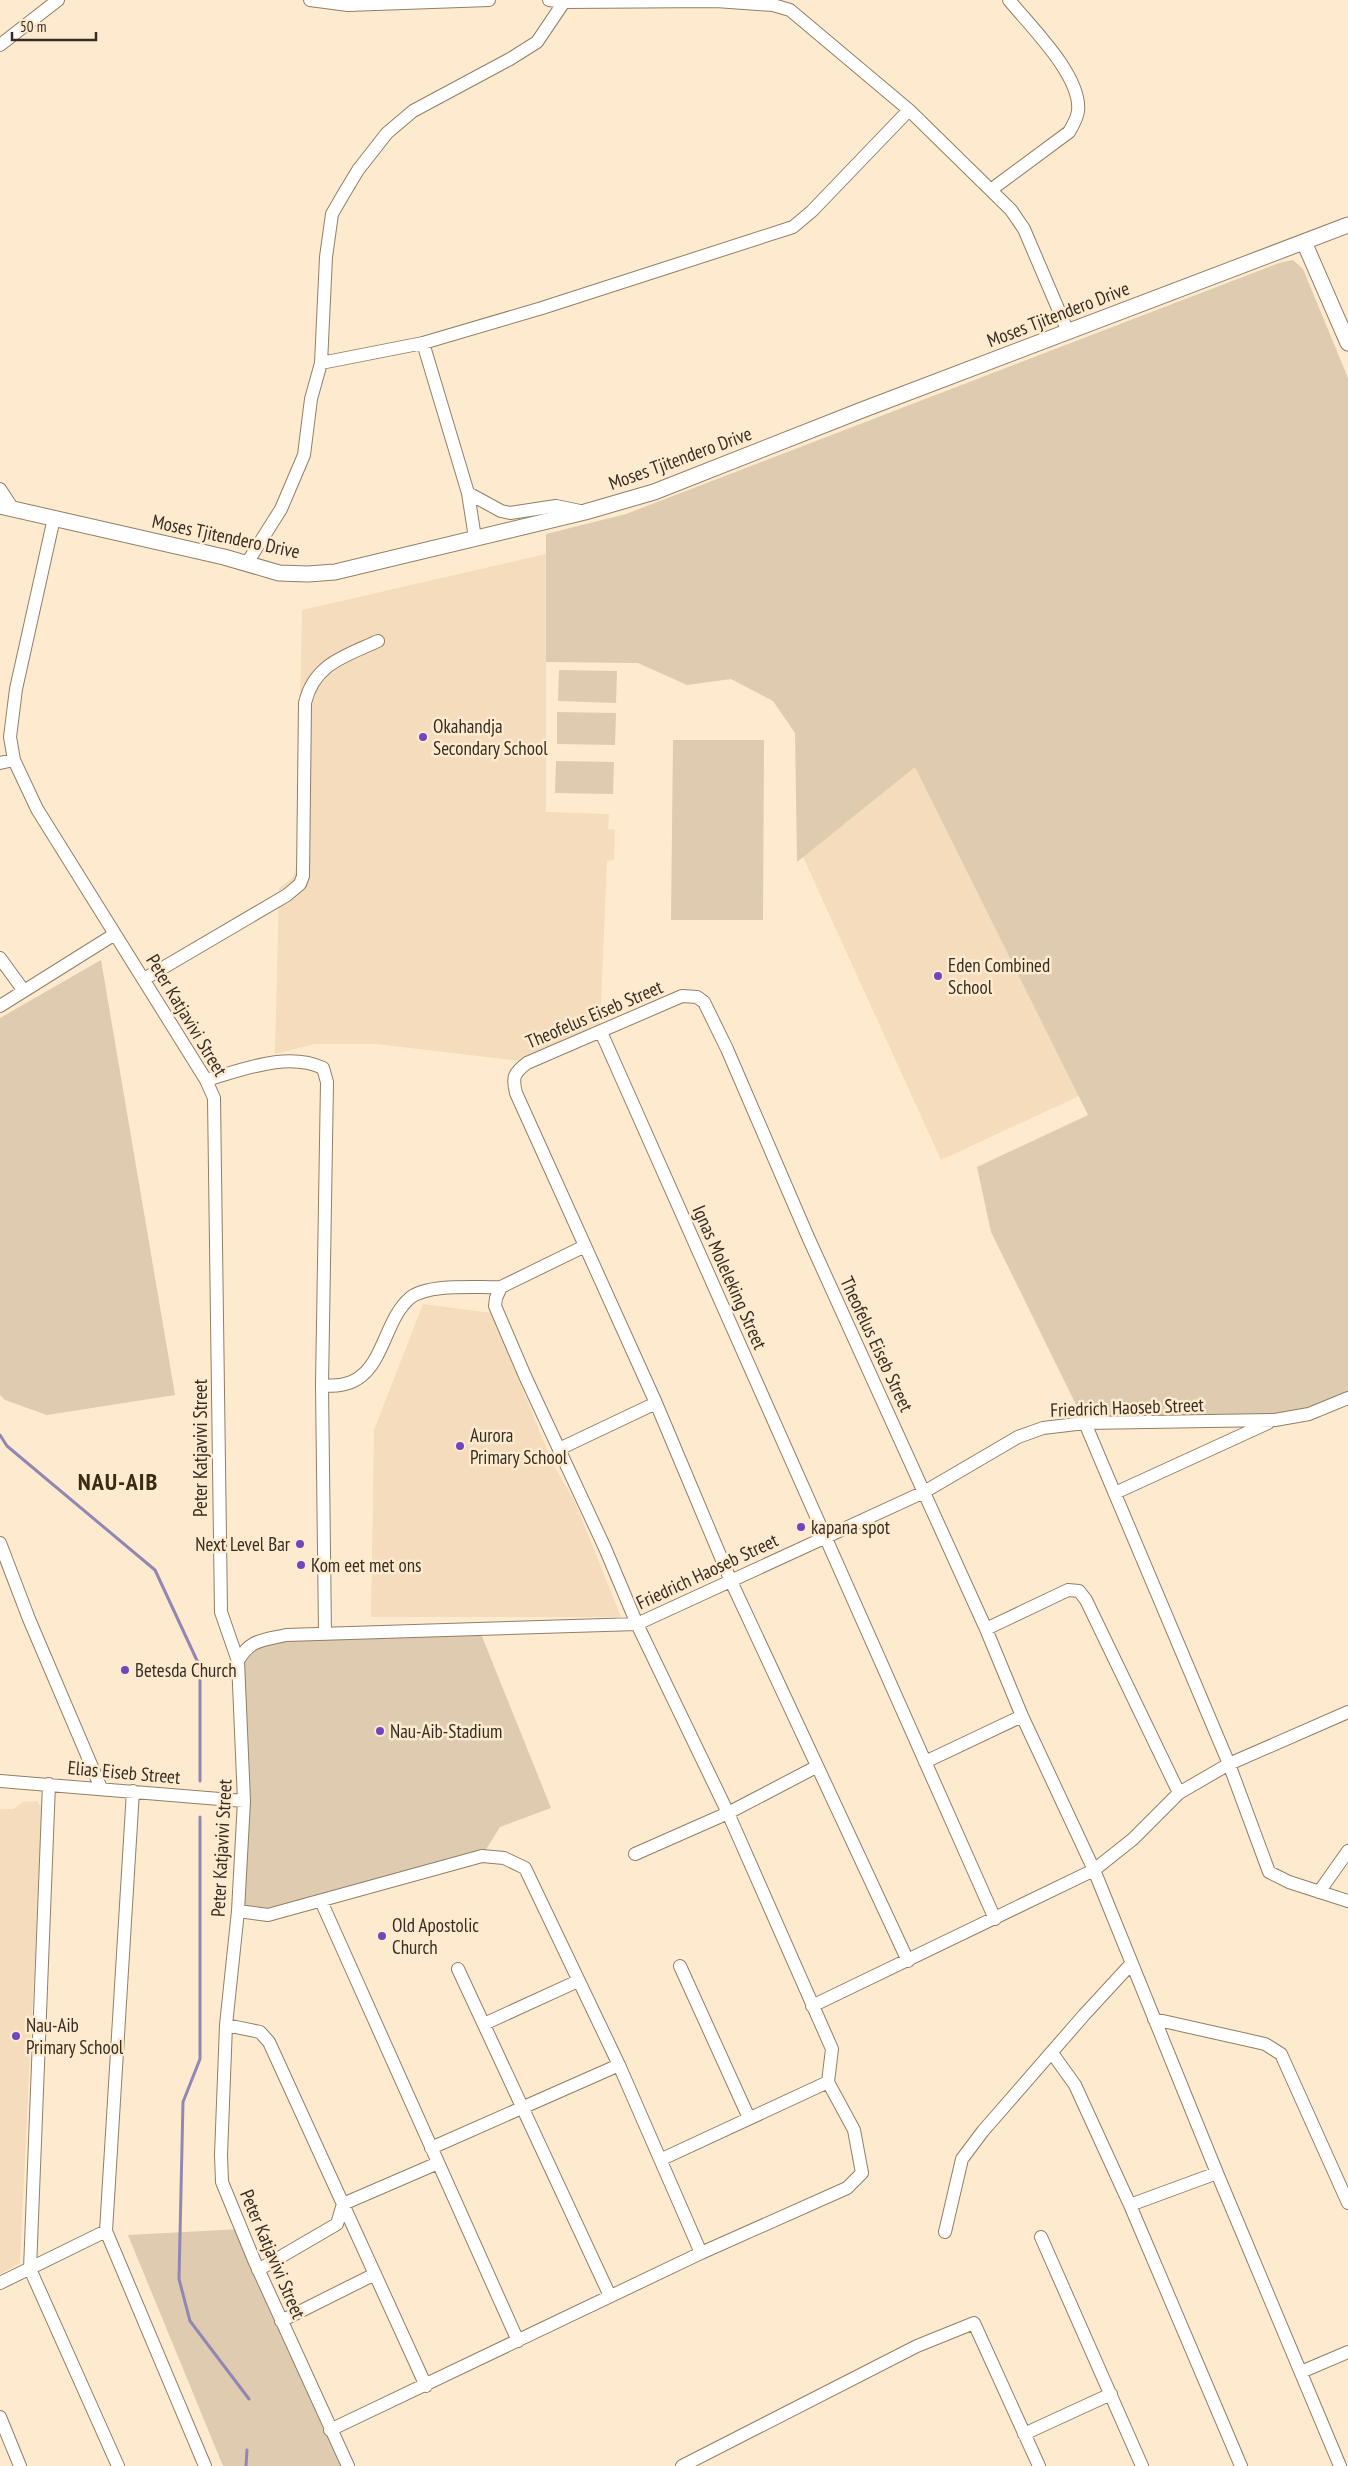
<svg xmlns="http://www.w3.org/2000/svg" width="1348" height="2466" viewBox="0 0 1348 2466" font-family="'PT Sans Narrow',sans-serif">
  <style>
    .built { fill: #f4dcbc }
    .green { fill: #decbb0 }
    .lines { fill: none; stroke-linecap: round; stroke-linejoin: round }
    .stream { stroke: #9187b3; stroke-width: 3 }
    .minor-casing { stroke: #907f66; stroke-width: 14 }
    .tertiary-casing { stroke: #907f66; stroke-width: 17 }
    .minor { stroke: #fff; stroke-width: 12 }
    .tertiary { stroke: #fff; stroke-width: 15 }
    .poi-dot { fill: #6f46be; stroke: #feebcf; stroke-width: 2 }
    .labels { text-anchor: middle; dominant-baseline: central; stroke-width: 5; stroke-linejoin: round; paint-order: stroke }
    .street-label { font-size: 19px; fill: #352d23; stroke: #feebcf }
    .poi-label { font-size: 19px; fill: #352d23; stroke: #feebcf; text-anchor: start }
    .district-label { font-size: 24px; font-weight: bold; letter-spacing: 1px; fill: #392b14; stroke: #feebcf }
  </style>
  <rect width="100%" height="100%" fill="#feebcf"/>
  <path class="built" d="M546,554v258l63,2 -1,15 7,1 -1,30 -7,1 -7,164 -79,36 -145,-17h-61l-40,10 4,-166 14,-11 4,-13 5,-254z
    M915,766l164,330 -138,64 -138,-303z
    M423,1304l69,9 60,149 23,40 46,115h-250l3,-187z
    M37,1801l5,7 -22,455 -20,11v-465h13l10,-7z"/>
  <path class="green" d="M1293,260l10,9 45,109v1020l-39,16 -224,9 -94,-191 -14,-65 111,-52 -173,-348 -118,95 -2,-129 -22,-32 -42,-22 -44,6 -49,-22 -92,-1v-128l80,-20 653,-251z
    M559,670l58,1 -1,32 -58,-2z
    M557,712l59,1 -1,32 -58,-1z
    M673,740h91l-1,180h-92z
    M556,761l58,1 -1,32 -58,-1z
    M101,960l74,435 -128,20 -42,-15 -5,-5v-377z
    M479,1629l72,179 -51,19 -18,29 -214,59 -30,-4v-250l17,-19z
    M241,2229l107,237h-125l-95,-231z"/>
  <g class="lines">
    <path class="stream" d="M0,1435l7,11 148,124 45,97v114
      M200,1817v242l-17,43 -4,177 11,42 59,78
      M246,2466l1,-16"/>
    <g class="minor-casing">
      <path id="minor" d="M310,0l38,5 141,-5
        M549,0l15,2 152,-1 57,4 17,5 119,100 102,100 13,19 44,103
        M0,45l58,-45
        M992,189l77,-57c4,-7 8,-13 9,-21 4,-35 -48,-85 -69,-111
        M423,343l45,150 7,45
        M321,363l102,-20 119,-35 251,-81 19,-16 97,-101
        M0,489l13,20
        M468,493l33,18 9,2 46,-7 29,6
        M54,518l-38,171 -6,48 4,23 23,49 169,271 8,18 7,514 17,49 6,140 -6,110 -12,114 -5,130 1,27 32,78 94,206
        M247,563l34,-54 23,-54 7,-56 10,-36 5,-106 6,-43 11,-19 15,-25 29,-37 26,-22 97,-52 27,-17 27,-40
        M0,763l14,-3
        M0,958l24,33
        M144,979l143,-84 13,-11 3,-8 2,-173c9,-39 40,-47 73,-62
        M0,1006l115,-72
        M601,1032l394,887
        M206,1080c37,-10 81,-29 117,-12l4,14 -5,303 3,249
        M322,1385c63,8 56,-60 88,-87 19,-15 67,-10 91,-11
        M1085,1423l144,341 40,108 20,10 59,19
        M559,1449l97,-46
        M1115,1493l153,-70
        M0,1543l29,76 72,169
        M986,1629l82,-39 11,1 7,9 93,193
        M238,1661c12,-22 26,-21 48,-26l351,-11 287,-132 94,-55 25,-9 42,-5 190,-3 34,-6 39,-16
        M925,1762l97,-46
        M0,1781l244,20
        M49,1784l-19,485 88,197
        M133,1791l-27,440 99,235
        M635,1854l93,-41 88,-46
        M1319,1892l29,-41
        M321,1901l197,440
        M238,1911l30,4 214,-59 22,2 21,10 94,197 82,188
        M908,1961l-178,-382 -74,-176 -140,-310c-4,-16 -2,-20 11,-30l155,-67 15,1 7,5 23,47 81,188 178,392 36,87 72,154 123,303 123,293
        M680,1966l69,152
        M458,1969l152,327
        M812,2006l282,-136 39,-31 46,-46 50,-29 119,-52
        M1154,2019l111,25 16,10 67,149
        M484,2024l94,-43
        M226,2025l34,7 9,10 157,344
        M1052,2053l23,32 55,120 111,261
        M431,2148l188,-83
        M662,2159l166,-77
        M1130,2205l87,-32
        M945,2232l17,-73 21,-28 101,-116 47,-51
        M1041,2237l101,229
        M258,2270l79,-46 6,-20 95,-41
        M0,2283l106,-52
        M281,2321l94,-47
        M1301,2372l47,-20
        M0,2417l20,49
        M330,2430l371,-177 146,-65 15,-15 -8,-43 -26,-48 4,-33 -104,-236 -91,-189 -32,-76 -80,-172 -30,-70 1,-8 5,-11 84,-41
        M1024,2434l87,-40
        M682,2466l235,-120 57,-23 65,143"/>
    </g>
    <g class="tertiary-casing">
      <path id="tertiary" d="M1304,242l44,101
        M0,506l224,51 55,16 29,1 27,-2 250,-60 69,-20 208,-82 486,-185"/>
    </g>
    <use href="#minor" class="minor"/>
    <use href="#tertiary" class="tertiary"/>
  </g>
  <g class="poi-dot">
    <circle cx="423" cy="737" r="5"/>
    <circle cx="938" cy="976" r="5"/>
    <circle cx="460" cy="1446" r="5"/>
    <circle cx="801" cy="1527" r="5"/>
    <circle cx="300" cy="1544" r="5"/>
    <circle cx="301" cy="1565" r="5"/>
    <circle cx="125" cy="1670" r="5"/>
    <circle cx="380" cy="1731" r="5"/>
    <circle cx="382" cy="1936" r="5"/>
    <circle cx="16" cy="2036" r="5"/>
  </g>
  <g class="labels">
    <g class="street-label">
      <text transform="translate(1058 314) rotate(-21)">Moses Tjitendero Drive</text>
      <text transform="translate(680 458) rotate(-20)">Moses Tjitendero Drive</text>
      <text transform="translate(226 536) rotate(12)">Moses Tjitendero Drive</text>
      <text transform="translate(594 1014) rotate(-23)">Theofelus Eiseb Street</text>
      <text transform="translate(187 1015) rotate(59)">Peter Katjavivi Street</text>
      <text transform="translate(730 1277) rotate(66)">Ignas Moleleking Street</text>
      <text transform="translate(877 1344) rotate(65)">Theofelus Eiseb Street</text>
      <text transform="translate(1127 1407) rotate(-2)">Friedrich Haoseb Street</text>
      <text transform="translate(200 1448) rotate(-90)">Peter Katjavivi Street</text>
      <text transform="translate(707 1571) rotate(-25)">Friedrich Haoseb Street</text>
      <text transform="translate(124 1772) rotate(5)">Elias Eiseb Street</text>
      <text transform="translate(221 1848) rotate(-87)">Peter Katjavivi Street</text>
      <text transform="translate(273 2254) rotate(67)">Peter Katjavivi Street</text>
    </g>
    <g class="poi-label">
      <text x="433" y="726">Okahandja<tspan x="433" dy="22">Secondary School</tspan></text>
      <text x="948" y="965">Eden Combined<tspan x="948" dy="22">School</tspan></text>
      <text x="470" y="1435">Aurora<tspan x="470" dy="22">Primary School</tspan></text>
      <text x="811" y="1527">kapana spot</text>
      <text x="290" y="1544" text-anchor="end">Next Level Bar</text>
      <text x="311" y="1565">Kom eet met ons</text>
      <text x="135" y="1670">Betesda Church</text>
      <text x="390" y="1731">Nau-Aib-Stadium</text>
      <text x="392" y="1925">Old Apostolic<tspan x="392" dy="22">Church</tspan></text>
      <text x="26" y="2025">Nau-Aib<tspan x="26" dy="22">Primary School</tspan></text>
    </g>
    <g class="district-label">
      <text x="118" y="1481">NAU-AIB</text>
    </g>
  </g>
  <path d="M12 32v8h84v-8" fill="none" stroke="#352d23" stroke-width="2.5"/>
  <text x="20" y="32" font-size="15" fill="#352d23" stroke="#feebcf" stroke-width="4" paint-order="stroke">50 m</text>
</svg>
